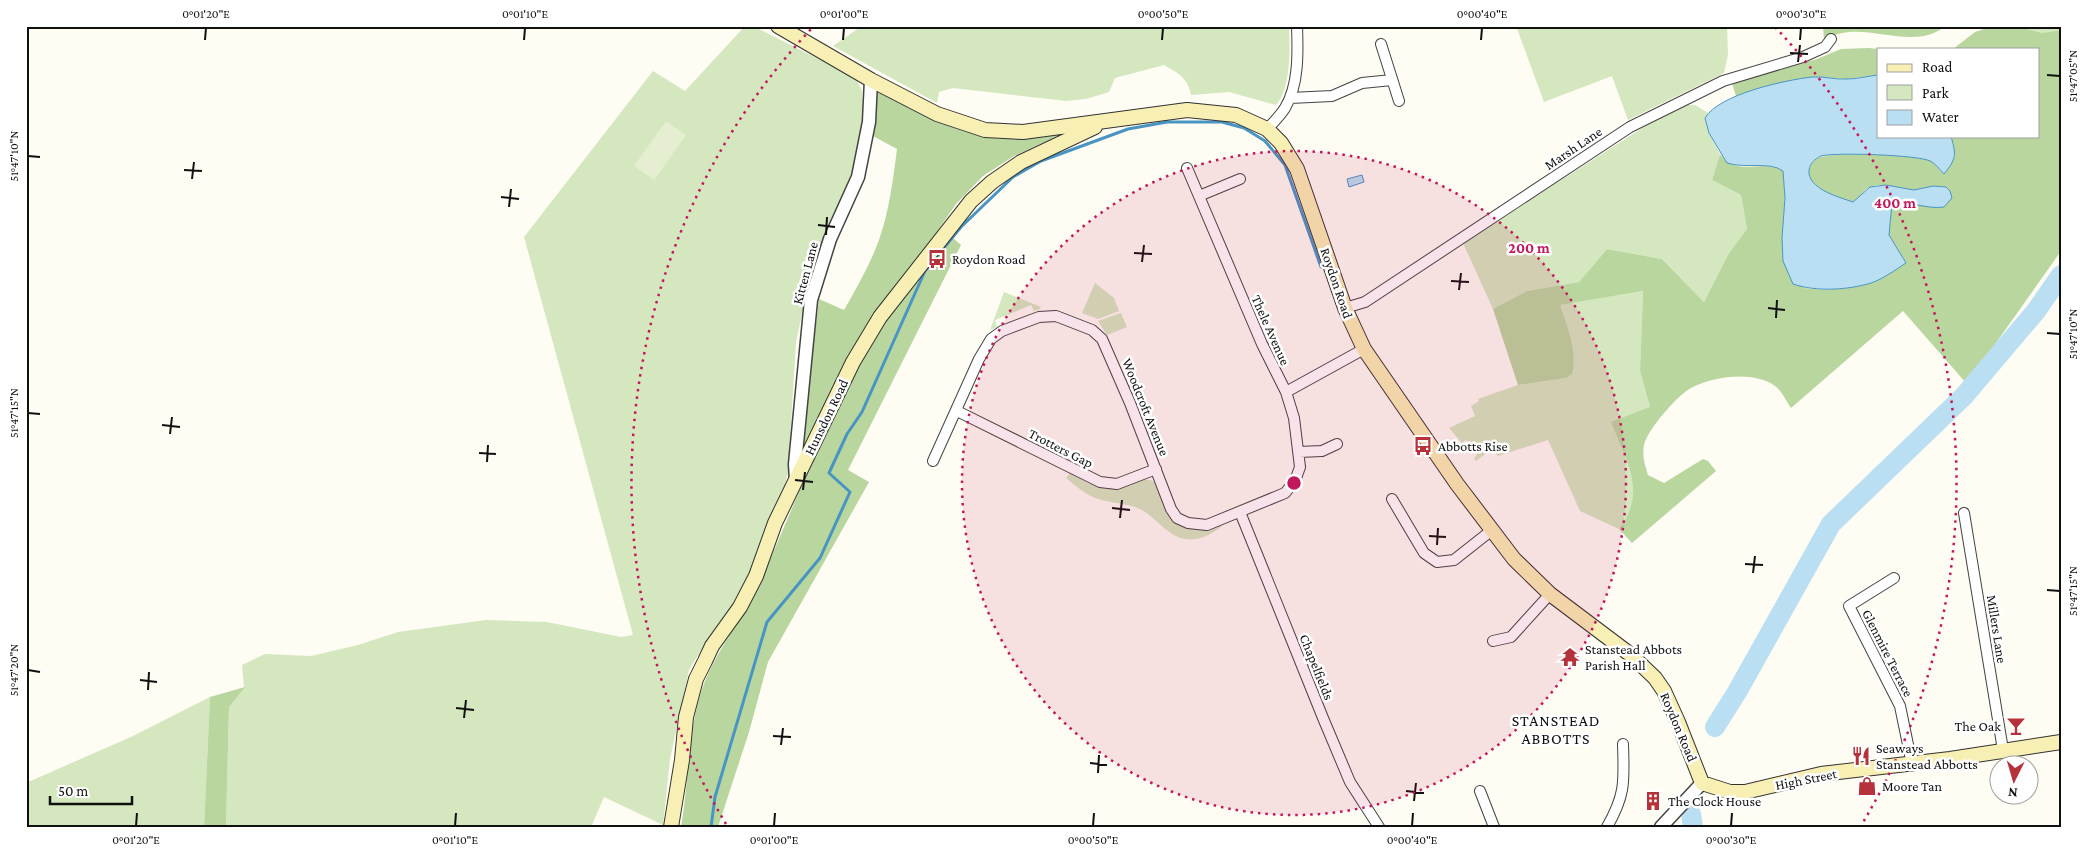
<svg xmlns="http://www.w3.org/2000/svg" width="2087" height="853" viewBox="0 0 2087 853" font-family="'Crimson Pro',serif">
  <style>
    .green { fill: #d4e7bf }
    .forest { fill: #b9d69f }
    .pitch { fill: #e5eed0 }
    .water { fill: #bbdff2; stroke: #4895c3 }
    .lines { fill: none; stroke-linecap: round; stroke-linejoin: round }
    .stream { stroke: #4895c3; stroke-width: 3 }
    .river { stroke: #bbdff2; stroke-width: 20 }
    .minor-casing { stroke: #434343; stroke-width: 12 }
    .tertiary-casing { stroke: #434343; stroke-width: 15 }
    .secondary-casing { stroke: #323232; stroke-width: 16 }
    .minor { stroke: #fff; stroke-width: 10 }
    .tertiary { stroke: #fff; stroke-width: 12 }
    .secondary { stroke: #f8efb4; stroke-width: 14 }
    .ticks { fill: none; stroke: #101010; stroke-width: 2 }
    .ring { fill: none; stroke: #c2185b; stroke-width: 2.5; stroke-dasharray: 2.5 5 }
    .labels { text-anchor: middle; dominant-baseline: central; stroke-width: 5; stroke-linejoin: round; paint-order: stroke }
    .street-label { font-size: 14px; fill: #101010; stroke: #fff }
    .poi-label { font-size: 14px; fill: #101010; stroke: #fff; text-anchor: start }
    .quarter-label { font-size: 16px; letter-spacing: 1px; fill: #101010; stroke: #fff }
    .centre { fill: #c2185b; stroke: #fff; stroke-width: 2.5 }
    .ring-label { font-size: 15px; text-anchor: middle; font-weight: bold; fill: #c2185b; stroke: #fff; stroke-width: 5; stroke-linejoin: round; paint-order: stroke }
    .neatline { fill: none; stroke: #101010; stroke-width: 2 }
    .ticks-label { font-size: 12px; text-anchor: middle; fill: #101010 }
  </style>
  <rect width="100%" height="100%" fill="#fefcf3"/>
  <path class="green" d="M745,26h8l103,52 6,13 2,28 -5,35 -10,32 -42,105 -11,51 -8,131 -5,20 -40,99 -40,55 -14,23 -19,89 -7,66 -59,-28 -13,30h-365l3,-120 15,-20 -2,-22 23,-11 46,2 47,-11 40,-13 88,-12 61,2 74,15 12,-2 -109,-398 129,-166 32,20z
    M862,26h427c1,22 2,63 -13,79l-47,-13 -38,3c-3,-17 -13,-22 -27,-30l-49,13 -6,14 -23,7 -20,2 -113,-13 -14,4 -2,11 -104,-57z
    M1516,26h211l1,29 -4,18 -96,47 -16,-44 -68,26z
    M2017,26h44v4l-19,3z
    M1686,105h9l13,8 -3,5 4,15 11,21 -8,26 29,15 6,34 -18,24 -25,49 -42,-43 -55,-10 -28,33 -52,9 -34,18 -30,-66 184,-118z
    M1095,283l19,15 5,13 -21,8 -16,-6z
    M1643,291l-3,80 10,36 -18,67 3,17 -2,14 -5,13 -9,11 -39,-18 -32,-71 -50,16 -4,-5 -4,3 -2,-2 -12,9 -2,-3 4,-5 -12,-13 -4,3 -13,-15 26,-12 -4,-10 8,-5 -1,-2 40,-14 48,-7 6,-4 -1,-32 -12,-37z
    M1004,292l37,15 -1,2 -6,2 -3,-6 -36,15 2,7 -7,3z
    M1121,313l6,14 -20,8 -9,-14z
    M1070,473c12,7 24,15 39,16 16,1 34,-18 48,-5l30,44 15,2 19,-6v3c-10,8 -23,14 -36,12 -18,-3 -29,-22 -45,-30 -11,-5 -22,-5 -34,-8 -15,-2 -28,-13 -40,-23z
    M210,697l-6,130h-178v-44l107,-47z"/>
  <path class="forest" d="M1823,26h122c-28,24 -71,0 -103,7 -6,1 -13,5 -18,7z
    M1993,26h24l25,7 19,-3v221l-94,133 -64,-73 -112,97c-5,-7 -9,-17 -16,-22 -21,-15 -60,-10 -82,1 -14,6 -46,43 -49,58 -2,11 1,21 4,30l16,8 39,-24 5,2 8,10 -84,72 -13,-14c29,-37 7,-69 -8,-107l39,-15 -10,-36 3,-80 -83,14c7,22 18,46 12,69l-6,4 -48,7 -25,-76 34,-18 52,-9 28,-33 55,10 42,43 25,-49 18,-24 -6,-34 -29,-15 8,-26c19,25 42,3 63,17l2,27 -3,40 22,50c20,3 47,1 67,-5 12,-4 24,-13 35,-20l-17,-28 3,-32 11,-1 11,4 36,-15c-9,-9 -19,-3 -29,-1 -17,3 -33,-10 -51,-3 -8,3 -10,12 -17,15 -14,-5 -46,-13 -44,-32 1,-7 6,-11 12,-13 13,-5 98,-3 109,3 5,3 10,10 14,14l11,-18 -4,-20h87v-87h-85l22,-17z
    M1869,48l9,1v26l-31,4 -32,-2 -22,3 -57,16 -4,-13 85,-24 24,-10z
    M874,88c43,22 85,50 135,51 19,1 38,-4 57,-7l-52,24 -31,20 -27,28 -36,52 -117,200 -3,-1 19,-156 25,11c13,-23 26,-45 35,-70 10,-28 14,-60 18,-91l-24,-13z
    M953,238l8,7 -113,225 21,12 -101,180 -19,70 -31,95h-37c8,-44 6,-89 19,-131 12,-42 42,-74 60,-114 40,-88 72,-180 125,-263 18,-29 45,-55 68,-81z
    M245,687l-16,20 -3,120h-22l6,-130z"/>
  <path class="pitch" d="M666,121l20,14 -32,45 -20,-14z"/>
  <path class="water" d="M1878,75v61h73c5,19 6,22 -7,38 -4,-4 -9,-11 -14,-13 -11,-6 -96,-9 -109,-5 -6,3 -11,7 -12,14 -2,19 30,27 44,32l17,-15 16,-2 28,5 19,-4 13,1 4,4 2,7 -8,9c-17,3 -41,-8 -52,-4l-3,32 17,28c-11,7 -23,16 -35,20 -23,7 -55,9 -78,1l-10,-23 -1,-23 3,-40 -2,-27c-13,-10 -38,-2 -56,-8l-18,-30 -4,-15c14,-24 81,-38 107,-41 12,-1 24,3 35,2 11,0 21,-3 31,-4z
    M1362,175l2,7 -15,5 -2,-8z"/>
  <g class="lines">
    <path class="stream" d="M711,827l4,-30 52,-175 53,-64 30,-66 -21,-19 18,-39 15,-22 63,-141 36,-44 52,-50 28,-16 87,-32 39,-7h55l22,6 21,13 20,24 36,102"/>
    <path class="river" d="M1715,727l22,-35 94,-168 133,-128 72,-85 25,-36
      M1691,814l2,13"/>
    <g class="minor-casing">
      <path id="minor" d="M1381,44l18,57
        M1290,98l42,-2 30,-13 30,-3
        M1267,129c6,-6 13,-13 18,-21 14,-23 13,-56 12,-82
        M1199,196l41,-17
        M1345,308l20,-6 265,-175 93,-46 80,-24 22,-10 6,-8
        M1286,392l78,-43
        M957,411l143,71 17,2 39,-15
        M1299,452l23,-1 15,-7
        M933,461l46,-102 12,-20 11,-8 37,-14 17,-1 36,14 10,9 28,64 41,106 6,9 11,5 19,2 78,-32 10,-12 5,-14 -6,-49 -8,-26 -24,-48 -75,-176
        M1392,499l32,54 13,9 17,-2 38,-30
        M1240,512l83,206 27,64 29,45
        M1964,513l39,237
        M1894,578l-45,28 51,100 12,58
        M1493,641l18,-4 39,-43
        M1480,791l14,36
        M1607,827c19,-33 17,-46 16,-83"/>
    </g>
    <g class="tertiary-casing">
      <path id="tertiary" d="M796,480l-1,-16 16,-164 19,-61 28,-62 11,-55 2,-42
        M1661,827l41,-44"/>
    </g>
    <g class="secondary-casing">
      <path id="secondary" d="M778,26l93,54 66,34 48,16 38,2 164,-22 49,5 31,14 14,14 16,26 48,139 19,41 93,135 57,75 36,35 81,61 24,23 9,13 14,31 24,61 28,9h15l76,-18 129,-15 111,-17
        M671,827l11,-67 4,-43 10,-38 9,-18 7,-15 28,-39 16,-31 19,-53 78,-161 27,-45 91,-116 21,-19 29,-20 74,-35"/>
    </g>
    <use href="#minor" class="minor"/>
    <use href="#tertiary" class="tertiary"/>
    <use href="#secondary" class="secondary"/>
  </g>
  <path class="ticks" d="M205,40l1,-12M524,40l1,-12M843,40l1,-12M1162,40l1,-12M1481,40l1,-12M1800,40l1,-12M1790,53l18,1M1798,62l2,-17M2047,75l13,1M28,156l12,1M184,170l18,1M192,179l2,-17M501,197l18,2M509,207l2,-18M818,225l17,2M826,235l1,-18M1134,253l18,1M1142,262l2,-17M1451,281l18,1M1459,290l2,-17M1768,308l17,2M1776,318l1,-18M2047,333l13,1M28,413l12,1M162,425l18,2M170,434l2,-17M479,453l17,1M487,462l1,-17M795,480l18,2M803,490l2,-18M1112,508l18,2M1120,518l2,-18M1429,536l17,1M1437,545l1,-17M1745,564l18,1M1753,573l2,-17M2047,590l13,1M28,670l12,2M140,680l17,2M148,690l1,-18M456,708l18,2M464,718l2,-18M773,736l18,1M781,745l2,-17M1090,763l17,2M1098,773l1,-18M1406,791l18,2M1414,801l2,-18M136,826l1,-13M455,826l1,-13M774,826l1,-13M1093,826l1,-13M1412,826l1,-13M1731,826l1,-13"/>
  <circle cx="1294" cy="483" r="332" fill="#c2185b" fill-opacity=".12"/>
  <g class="ring">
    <circle cx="1294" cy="483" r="332"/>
    <path d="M726 824A663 663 0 0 1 813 27M1775 27A663 663 0 0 1 1862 824"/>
  </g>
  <defs>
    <g id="bus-bare" transform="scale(1.5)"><path d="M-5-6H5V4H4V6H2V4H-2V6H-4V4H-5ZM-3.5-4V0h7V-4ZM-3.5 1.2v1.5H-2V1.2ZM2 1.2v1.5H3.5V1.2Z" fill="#b5323b" stroke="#fff" stroke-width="2.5" paint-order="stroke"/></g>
    <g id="temple-bare" transform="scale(1.5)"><path d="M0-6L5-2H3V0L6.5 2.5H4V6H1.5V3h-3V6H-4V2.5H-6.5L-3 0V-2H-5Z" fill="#b5323b" stroke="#fff" stroke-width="2.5" paint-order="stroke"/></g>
    <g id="bar-bare" transform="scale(1.5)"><path d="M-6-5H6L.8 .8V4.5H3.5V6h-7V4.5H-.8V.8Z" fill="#b5323b" stroke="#fff" stroke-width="2.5" paint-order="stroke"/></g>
    <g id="restaurant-bare" transform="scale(1.5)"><path d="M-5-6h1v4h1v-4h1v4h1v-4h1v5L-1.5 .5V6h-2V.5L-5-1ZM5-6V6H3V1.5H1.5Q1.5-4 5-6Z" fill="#b5323b" stroke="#fff" stroke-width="2.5" paint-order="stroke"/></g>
    <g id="shop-bare" transform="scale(1.5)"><path d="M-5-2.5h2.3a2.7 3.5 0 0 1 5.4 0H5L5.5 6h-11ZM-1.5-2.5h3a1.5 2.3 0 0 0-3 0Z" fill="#b5323b" stroke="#fff" stroke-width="2.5" paint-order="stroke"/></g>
    <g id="building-bare" transform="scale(1.5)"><path d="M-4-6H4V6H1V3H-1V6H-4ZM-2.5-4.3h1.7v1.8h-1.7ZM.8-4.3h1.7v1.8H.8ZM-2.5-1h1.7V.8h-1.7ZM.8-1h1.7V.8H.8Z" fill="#b5323b" stroke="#fff" stroke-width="2.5" paint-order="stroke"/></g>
  </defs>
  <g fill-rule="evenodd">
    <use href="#bus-bare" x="937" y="259"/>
    <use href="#bus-bare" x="1423" y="446"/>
    <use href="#temple-bare" x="1570" y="657"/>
    <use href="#bar-bare" x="2016" y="726"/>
    <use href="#restaurant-bare" x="1861" y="756"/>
    <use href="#shop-bare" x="1867" y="786"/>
    <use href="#building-bare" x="1653" y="801"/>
  </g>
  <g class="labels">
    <g class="street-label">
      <text transform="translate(1573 148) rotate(-34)">Marsh Lane</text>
      <text transform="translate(805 273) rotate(-75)">Kitten Lane</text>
      <text transform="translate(1337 283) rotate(71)">Roydon Road</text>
      <text transform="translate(1271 330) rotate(66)">Thele Avenue</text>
      <text transform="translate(1146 407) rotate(68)">Woodcroft Avenue</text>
      <text transform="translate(826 417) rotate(-64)">Hunsdon Road</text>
      <text transform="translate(1061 448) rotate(27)">Trotters Gap</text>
      <text transform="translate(1997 629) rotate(81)">Millers Lane</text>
      <text transform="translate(1888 653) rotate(63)">Glenmire Terrace</text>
      <text transform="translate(1317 667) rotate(68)">Chapelfields</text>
      <text transform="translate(1679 727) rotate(67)">Roydon Road</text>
      <text transform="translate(1806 779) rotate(-11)">High Street</text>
    </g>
    <g class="poi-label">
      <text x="952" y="259">Roydon Road</text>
      <text x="1438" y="446">Abbotts Rise</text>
      <text x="1585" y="649">Stanstead Abbots<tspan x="1585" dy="16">Parish Hall</tspan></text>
      <text x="2001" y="726" text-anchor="end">The Oak</text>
      <text x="1876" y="748">Seaways<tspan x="1876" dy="16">Stanstead Abbotts</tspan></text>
      <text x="1882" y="786">Moore Tan</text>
      <text x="1668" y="801">The Clock House</text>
    </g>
    <g class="quarter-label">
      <text x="1556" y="720">STANSTEAD<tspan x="1556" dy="18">ABBOTTS</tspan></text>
    </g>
  </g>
  <circle cx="1294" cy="483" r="8" class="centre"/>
  <g class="ring-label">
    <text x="1895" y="208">400 m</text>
    <text x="1529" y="253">200 m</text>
  </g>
  <rect width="2087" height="853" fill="none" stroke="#ffffff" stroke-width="55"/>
  <rect x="1877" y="48" width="162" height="90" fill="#ffffff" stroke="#9f9f9f"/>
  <rect x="1887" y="64" width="25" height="8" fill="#f8efb4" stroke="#9f9f9f"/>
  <text x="1922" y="72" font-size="15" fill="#101010">Road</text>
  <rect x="1887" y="85" width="25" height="15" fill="#d4e7bf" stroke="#9f9f9f"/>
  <text x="1922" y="98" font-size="15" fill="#101010">Park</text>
  <rect x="1887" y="110" width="25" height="15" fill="#bbdff2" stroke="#9f9f9f"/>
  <text x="1922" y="122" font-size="15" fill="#101010">Water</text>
  <g transform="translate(2014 780) rotate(185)"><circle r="24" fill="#ffffff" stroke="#9f9f9f"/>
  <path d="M0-4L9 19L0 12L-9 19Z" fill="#b5323b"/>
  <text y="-8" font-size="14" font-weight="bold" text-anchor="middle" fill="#101010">N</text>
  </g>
  <path d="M50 796v8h82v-8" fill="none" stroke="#101010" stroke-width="2.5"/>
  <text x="58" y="796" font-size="15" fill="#101010" stroke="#ffffff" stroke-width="4" paint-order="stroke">50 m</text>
  <rect x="28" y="28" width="2032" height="798" class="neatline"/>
  <g class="ticks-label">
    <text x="206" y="18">0°01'20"E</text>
    <text x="525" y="18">0°01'10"E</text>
    <text x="844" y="18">0°01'00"E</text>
    <text x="1163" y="18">0°00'50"E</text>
    <text x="1482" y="18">0°00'40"E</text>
    <text x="1801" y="18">0°00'30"E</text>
    <text transform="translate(2073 76) rotate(-90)" y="4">51°47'05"N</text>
    <text transform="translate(14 156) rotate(-90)" y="4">51°47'10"N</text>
    <text transform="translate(2073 334) rotate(-90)" y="4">51°47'10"N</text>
    <text transform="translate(14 413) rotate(-90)" y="4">51°47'15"N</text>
    <text transform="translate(2073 591) rotate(-90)" y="4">51°47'15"N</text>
    <text transform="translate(14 670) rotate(-90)" y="4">51°47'20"N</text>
    <text x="136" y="844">0°01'20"E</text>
    <text x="455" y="844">0°01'10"E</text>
    <text x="774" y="844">0°01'00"E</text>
    <text x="1093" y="844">0°00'50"E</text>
    <text x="1412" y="844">0°00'40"E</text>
    <text x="1731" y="844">0°00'30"E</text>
  </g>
</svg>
